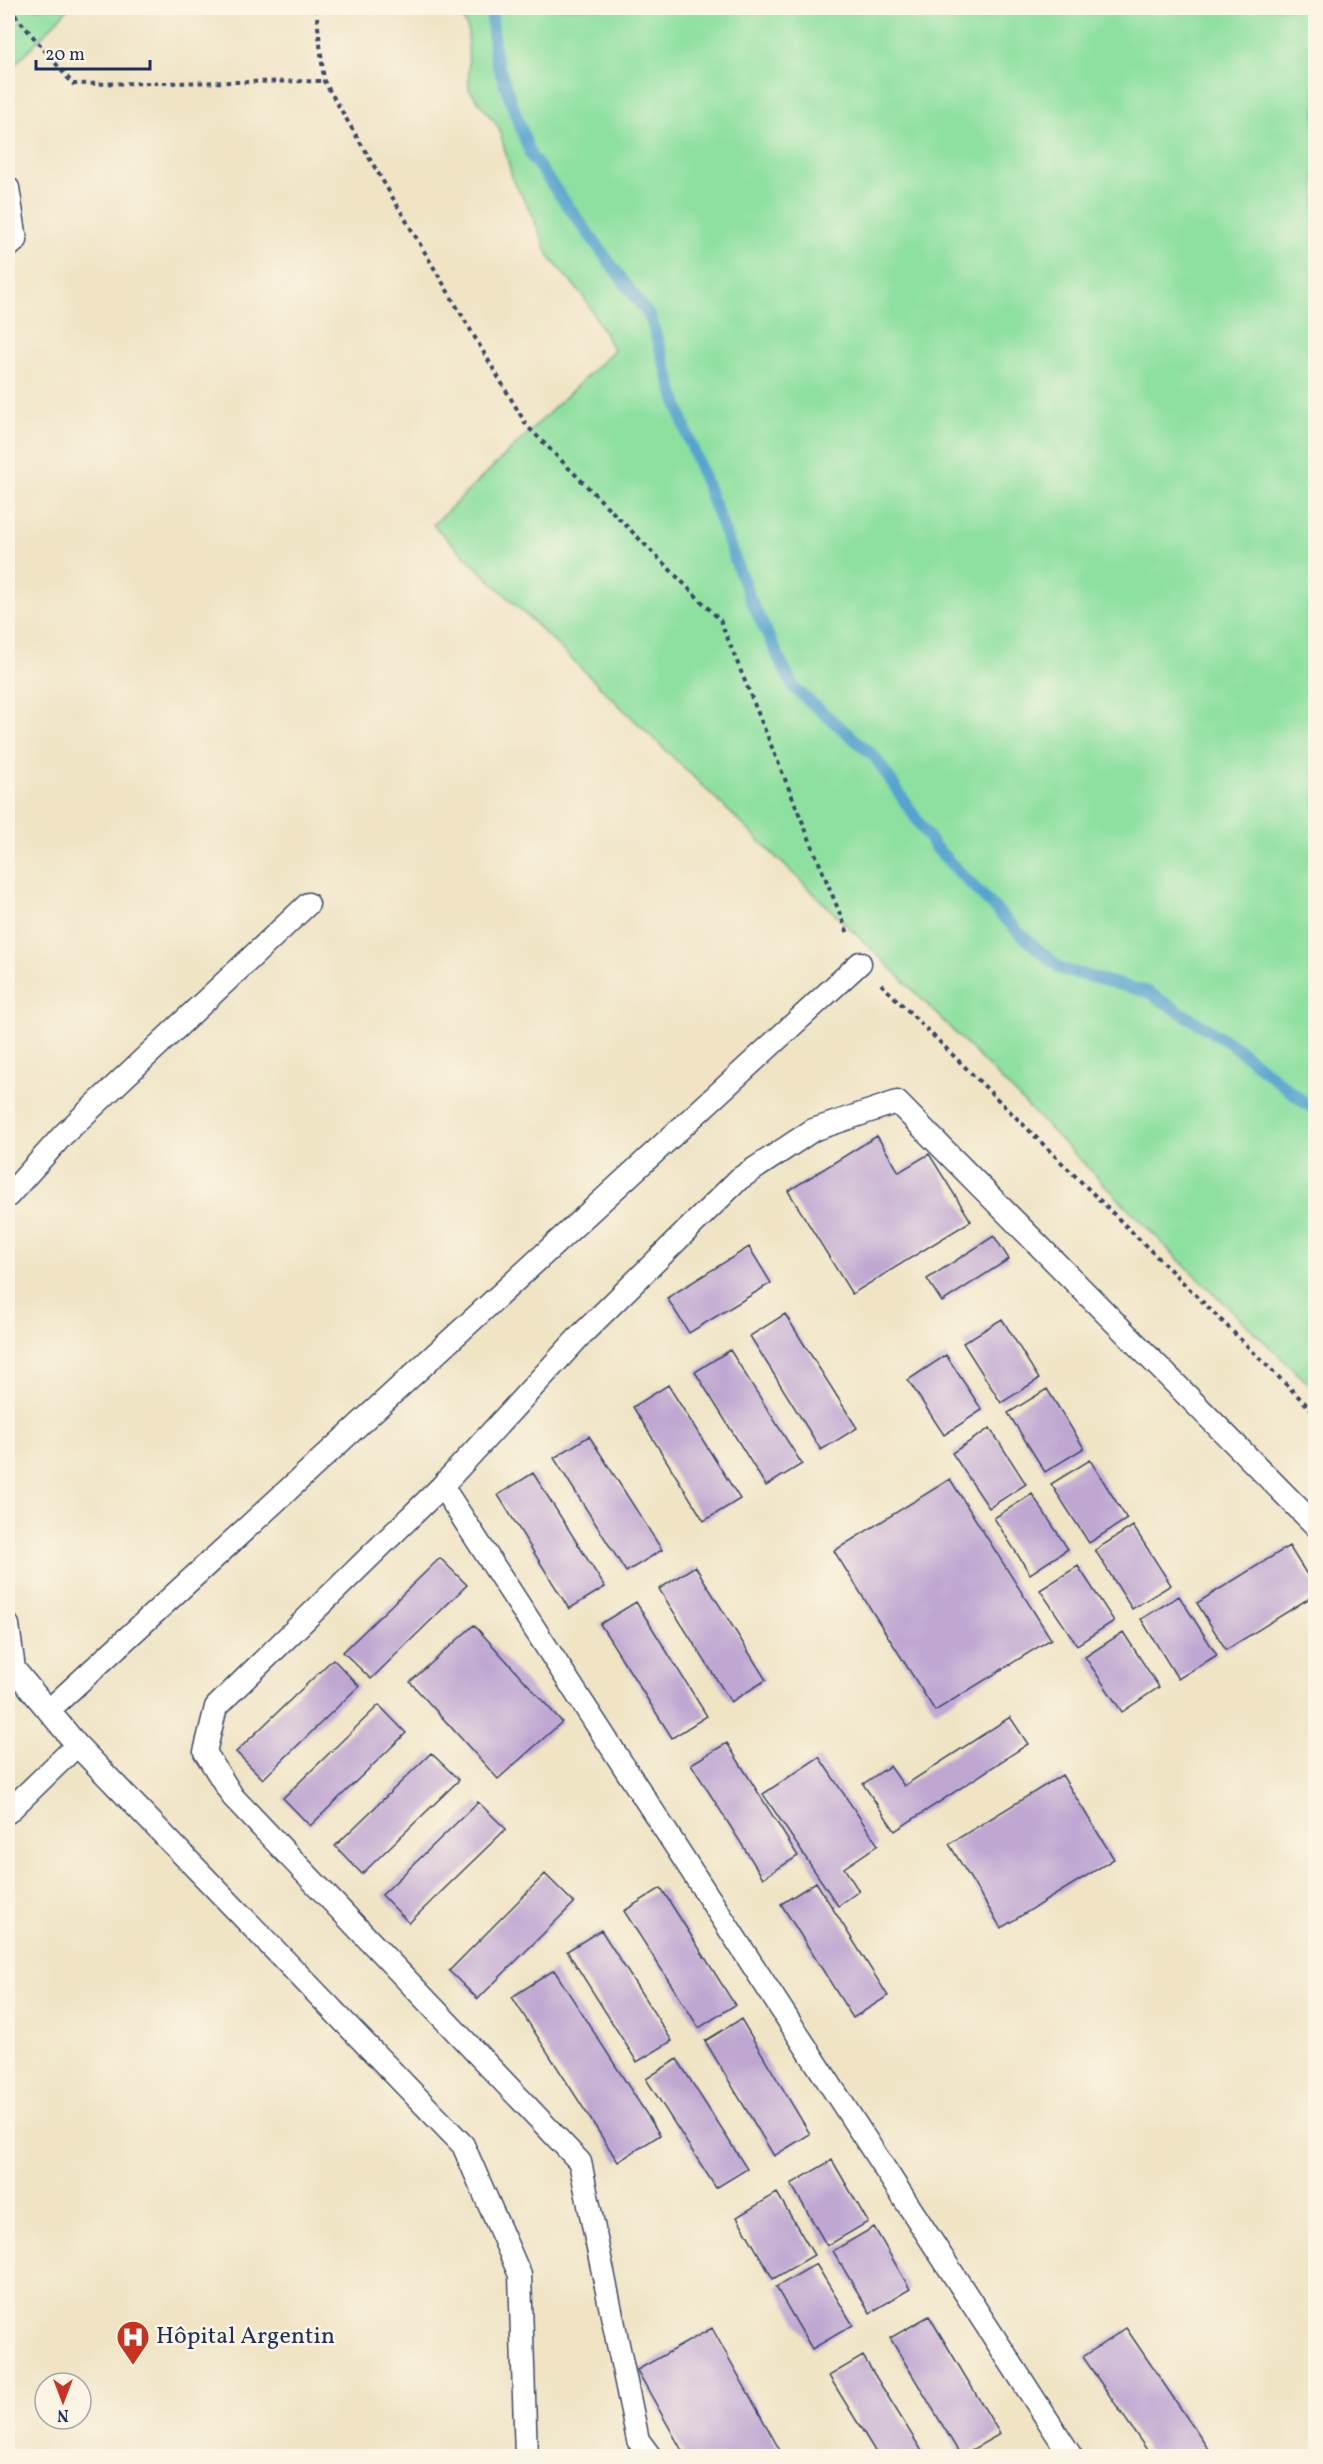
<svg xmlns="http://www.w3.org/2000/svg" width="1323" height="2464" viewBox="0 0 1323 2464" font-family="Vollkorn,serif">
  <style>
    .green { fill: #8ee0a0; stroke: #54887f; stroke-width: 1.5 }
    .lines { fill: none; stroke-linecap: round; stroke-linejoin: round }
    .stream { stroke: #55a3ce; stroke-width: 12 }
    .building { fill: #c0a7d2 }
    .lane-casing { stroke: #3b4a6d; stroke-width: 25 }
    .path { stroke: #3b4a6d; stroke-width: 4; stroke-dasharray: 4.5 4.5; stroke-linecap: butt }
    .lane { stroke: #fff; stroke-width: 22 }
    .labels { text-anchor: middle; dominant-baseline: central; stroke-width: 5; stroke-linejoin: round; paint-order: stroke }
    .poi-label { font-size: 24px; fill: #1b2f5e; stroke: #fcf5e5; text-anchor: start }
  </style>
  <rect width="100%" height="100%" fill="#fcf5e5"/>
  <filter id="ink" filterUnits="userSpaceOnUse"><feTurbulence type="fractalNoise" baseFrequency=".0167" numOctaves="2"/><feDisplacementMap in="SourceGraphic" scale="12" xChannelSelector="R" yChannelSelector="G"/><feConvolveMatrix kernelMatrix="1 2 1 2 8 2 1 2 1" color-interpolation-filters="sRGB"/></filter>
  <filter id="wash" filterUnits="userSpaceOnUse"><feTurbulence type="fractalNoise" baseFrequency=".008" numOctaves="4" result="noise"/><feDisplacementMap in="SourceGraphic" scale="24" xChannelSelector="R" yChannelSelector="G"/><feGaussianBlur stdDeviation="1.35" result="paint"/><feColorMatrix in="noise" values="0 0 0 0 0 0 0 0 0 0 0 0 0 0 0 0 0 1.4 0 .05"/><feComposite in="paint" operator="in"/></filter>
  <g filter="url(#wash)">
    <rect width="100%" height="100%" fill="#f0e4c5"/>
    <path class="green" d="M8,8h61l-61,64z
      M460,8h855v1382l-135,-129 -284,-288 -463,-448 181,-175 -31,-54 -33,-38 -20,-48 -17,-30 -14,-52 -30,-39 -1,-59z"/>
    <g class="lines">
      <path class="stream" d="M491,8l4,49 36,99 119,161 37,117 64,167 43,87 81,69 60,90 82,84 44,38 87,23 85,53 72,58 11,6"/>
    </g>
    <g id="blocks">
      <path class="building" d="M877,1136l22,36 30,-18 42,67 -119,73 -64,-103z
        M994,1236l15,23 -67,43 -15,-23z
        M749,1247l22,36 -82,50 -22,-35z
        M785,1314l72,114 -36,22 -71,-114z
        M1002,1319l37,60 -38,24 -38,-60z
        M730,1350l72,114 -36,22 -71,-114z
        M946,1355l36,55 -38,25 -36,-55z
        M668,1385l72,114 -36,22 -71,-114z
        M1047,1389l37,59 -39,24 -37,-59z
        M990,1428l36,56 -37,24 -37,-55z
        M589,1436l73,114 -36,22 -72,-114z
        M1090,1460l37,59 -38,24 -38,-59z
        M533,1473l72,114 -36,22 -71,-114z
        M950,1479l101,160 -116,72 -101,-160z
        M1032,1494l36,55 -38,25 -36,-56z
        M1133,1526l38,59 -39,24 -37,-59z
        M1289,1546l27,43v5l-90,56 -29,-47z
        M440,1558l27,27 -96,94 -28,-27z
        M695,1566l71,114 -35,22 -72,-113z
        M1078,1566l36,55 -37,24 -37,-55z
        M1179,1596l38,59 -39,24 -37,-60z
        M636,1602l71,114 -35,22 -72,-114z
        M474,1625l88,97 -64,57 -88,-97z
        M1123,1632l36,55 -37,25 -37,-55z
        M333,1659l26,27 -96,93 -27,-27z
        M379,1705l27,28 -96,93 -27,-28z
        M1010,1717l18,27 -133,87 -32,-47 27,-18 14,20z
        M727,1743l71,113 -35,22 -72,-114z
        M431,1753l28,27 -97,94 -27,-28z
        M819,1757l59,88 -34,23 15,23 -21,15 -75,-112z
        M1062,1775l52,84 -113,69 -52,-84z
        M478,1802l28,27 -97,94 -27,-28z
        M545,1874l29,29 -96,96 -29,-28z
        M816,1882l72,114 -35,22 -72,-114z
        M661,1888l74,117 -36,23 -75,-117z
        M601,1930l71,111 -35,21 -70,-111z
        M554,1970l106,165 -42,27 -106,-165z
        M741,2019l69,115 -36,22 -69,-115z
        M677,2059l70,110 -31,19 -70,-109z
        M832,2160l36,62 -41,24 -36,-62z
        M777,2193l37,62 -41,24 -36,-62z
        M874,2227l36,62 -40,24 -37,-62z
        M816,2264l37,61 -41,24 -36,-62z
        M929,2316l71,118 -39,22 -71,-118z
        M712,2328l71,128h-98l-48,-86z
        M1126,2328l87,128h-62l-68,-99z
        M863,2356l62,100h-47l-49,-80z"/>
    </g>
  </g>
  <g filter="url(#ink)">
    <use href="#blocks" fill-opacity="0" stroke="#3b4a6d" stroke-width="1.5"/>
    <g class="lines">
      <g class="lane-casing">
        <path id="lane" d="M8,188l8,52 -8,7
          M8,1196l55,-61 245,-231
          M442,1486l629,970
          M8,1625l6,44 63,76 386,400 57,130 6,181
          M49,1710l811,-747
          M8,1812l69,-67
          M650,2456l-12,-16 -58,-278 -347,-365 -28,-45 11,-45 226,-221 136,-148 161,-159 74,-49 84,-28 419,424"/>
      </g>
      <path class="path" d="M9,8l64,76 251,-3
        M316,8l8,73 203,345 193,194 129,316
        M881,984l435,430"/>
      <use href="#lane" class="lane"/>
    </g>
  </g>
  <defs>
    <g id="hospital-pin" transform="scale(1.725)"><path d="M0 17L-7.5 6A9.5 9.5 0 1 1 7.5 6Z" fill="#c8321e" stroke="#fcf5e5"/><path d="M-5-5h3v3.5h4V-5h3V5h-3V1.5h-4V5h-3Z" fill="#fff"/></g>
  </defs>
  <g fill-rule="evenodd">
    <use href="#hospital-pin" x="133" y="2337"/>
  </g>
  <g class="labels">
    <g class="poi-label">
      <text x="156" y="2337">Hôpital Argentin</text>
    </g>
  </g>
  <rect width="1323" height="2464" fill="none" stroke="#fcf5e5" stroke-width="30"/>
  <g transform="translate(63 2401) rotate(180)"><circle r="28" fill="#fcf5e5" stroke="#a2a6af" stroke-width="1.5"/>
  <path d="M0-4.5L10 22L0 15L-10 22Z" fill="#c8321e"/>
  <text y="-9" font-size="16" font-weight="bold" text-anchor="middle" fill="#1b2f5e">N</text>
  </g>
  <path d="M36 60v9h114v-9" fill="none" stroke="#1b2f5e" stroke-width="3"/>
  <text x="45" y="60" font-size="18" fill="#1b2f5e" stroke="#fcf5e5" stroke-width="4.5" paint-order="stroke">20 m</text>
</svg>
